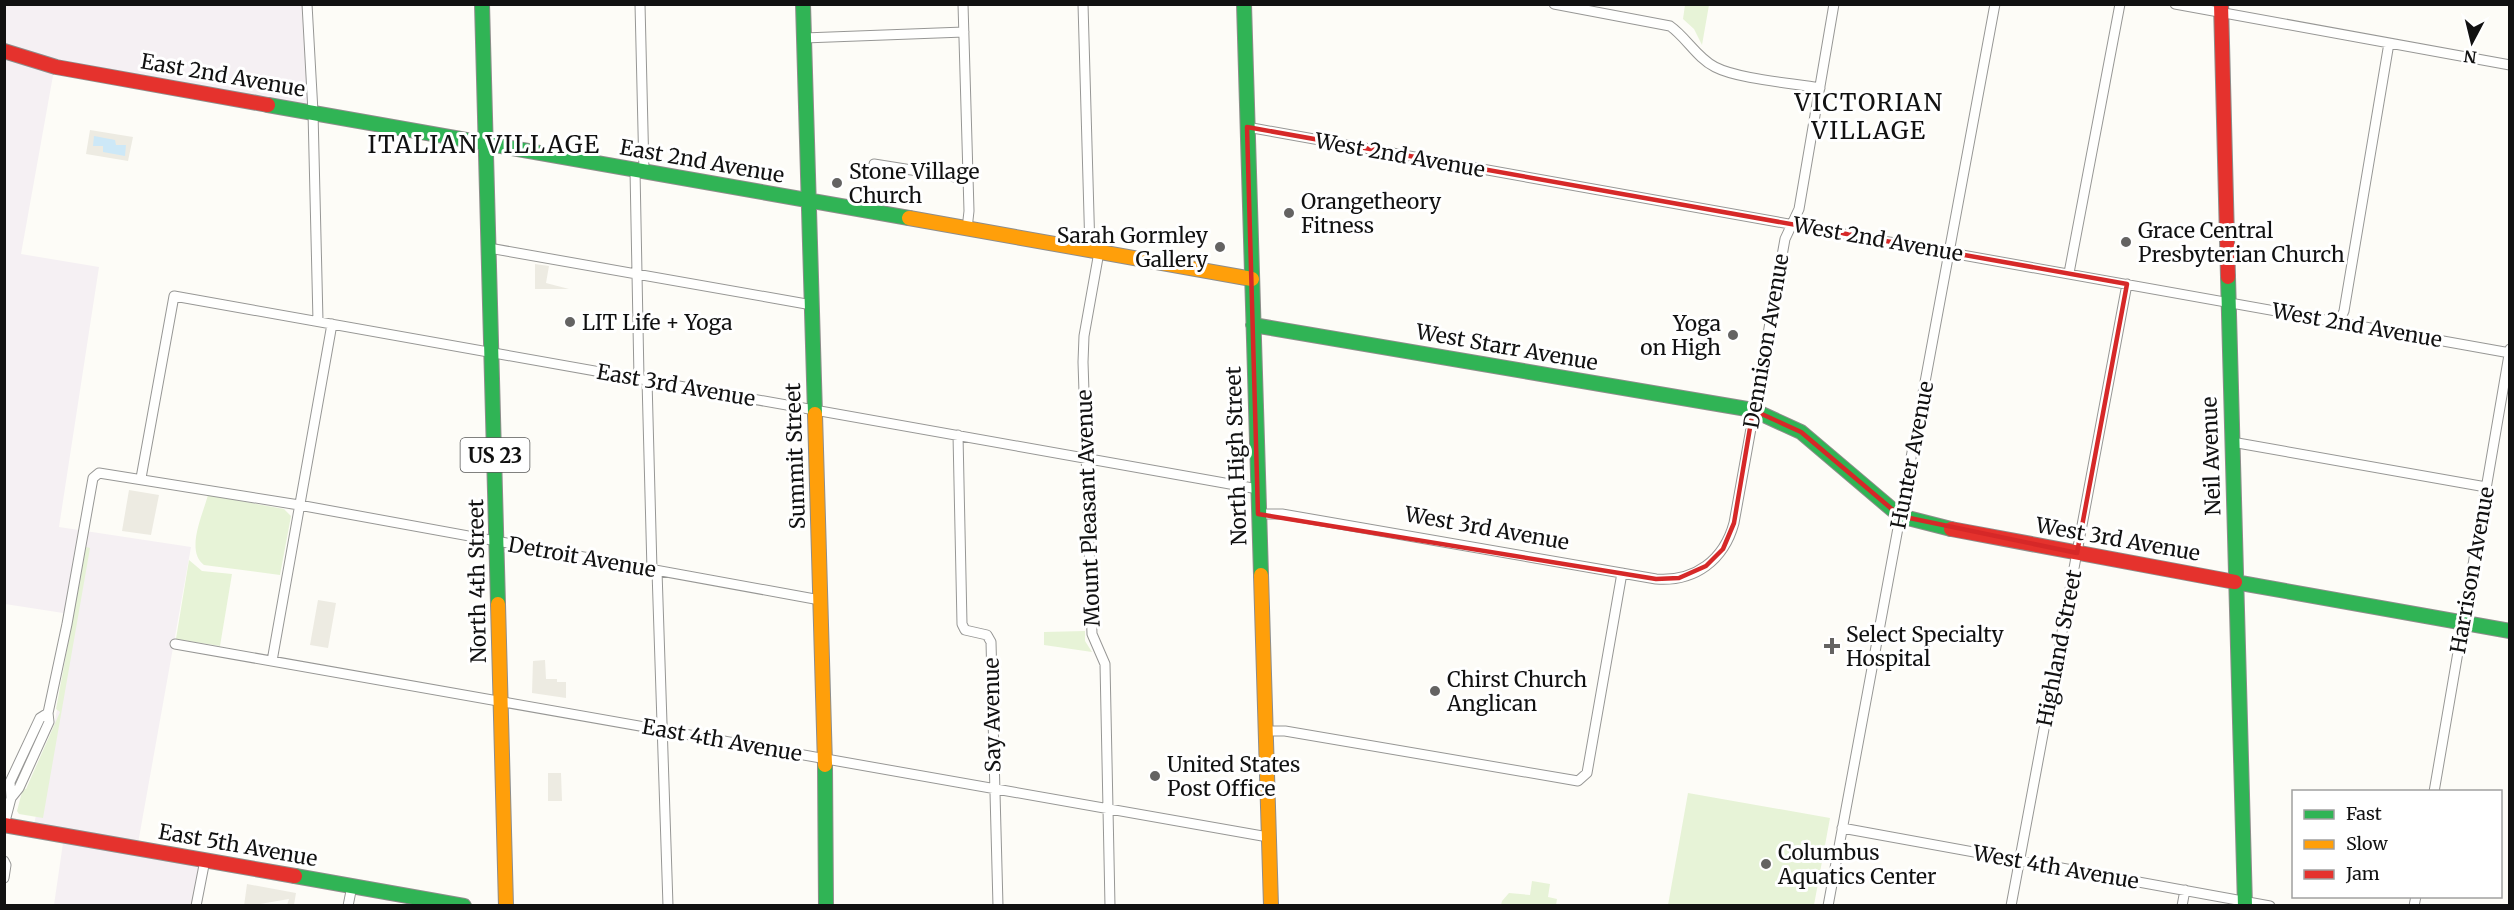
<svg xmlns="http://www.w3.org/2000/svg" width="2514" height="910" viewBox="0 0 2514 910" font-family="Merriweather,serif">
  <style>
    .industrial { fill: #f5f0f3 }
    .green { fill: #e7f3d7 }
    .plaza { fill: #edebe2 }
    .water { fill: #cde8f7 }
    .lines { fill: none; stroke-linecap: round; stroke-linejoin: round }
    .street-casing { stroke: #979795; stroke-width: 11 }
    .fast-casing { stroke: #8e8d8b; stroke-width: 16 }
    .slow-casing { stroke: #8e8d8b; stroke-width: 16 }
    .jam-casing { stroke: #8e8d8b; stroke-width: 16 }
    .street { stroke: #fffffe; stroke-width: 9 }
    .fast { stroke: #30b455; stroke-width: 14 }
    .slow { stroke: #ff9f0a; stroke-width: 14 }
    .jam { stroke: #e5322d; stroke-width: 14 }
    .marked { fill: none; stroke: #d62828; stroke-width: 4.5; stroke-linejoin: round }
    .poi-dot { fill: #646362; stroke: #fff; stroke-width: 2 }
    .labels { text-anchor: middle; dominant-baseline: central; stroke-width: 6; stroke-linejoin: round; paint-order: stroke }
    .shield { fill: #fff; stroke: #585858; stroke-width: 1.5 }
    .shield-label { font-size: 20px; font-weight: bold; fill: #111 }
    .street-label { font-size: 21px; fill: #111; stroke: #fff }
    .poi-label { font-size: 21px; fill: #111; stroke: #fff; text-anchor: start }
    .quarter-label { font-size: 24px; letter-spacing: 1.5px; fill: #111; stroke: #fff }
  </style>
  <rect width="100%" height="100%" fill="#fdfcf7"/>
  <path class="industrial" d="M4,5h300l9,107 -259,-42 -33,184 78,13 -40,260 132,20 -54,302 69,12 -9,44h-143l10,-69 -31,-6 43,-215 -71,-11z"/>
  <path class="green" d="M1685,5h24l-7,40 -8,-16 -11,-10z
    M208,495l76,14 7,7 -11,59 -76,-10c-19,-14 -1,-51 4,-70z
    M86,547l4,1 -47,270 -24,-4 -2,-3 6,-23 3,1 34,-77 -4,-3z
    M189,560l13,11 30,3 -12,72 -44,-7z
    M1085,631v10l7,11 -48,-7v-13z
    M1688,793l142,25 -16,87h-146z
    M1532,881l18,3 -2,13 9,2 -1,6h3h-58l1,-4 7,-8 21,2z"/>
  <path class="plaza" d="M90,130l43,7 -5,24 -42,-7z
    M535,264l14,2 -3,17 23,6h-34z
    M129,490l30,5 -8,40 -29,-4z
    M318,600l18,3 -8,45 -18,-3z
    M545,660l1,19h11v3h9v16l-34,-5 1,-32z
    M548,773h13l1,28h-14z
    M247,884l49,9 -2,12h-7l2,-6 -29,5 7,1 -23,1z"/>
  <path class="water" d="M94,136l21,4 1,5h10l-1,11 -22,-4v-6h-10z"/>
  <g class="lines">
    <g class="street-casing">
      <path id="street" d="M307,4l6,108 5,209
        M640,4l4,168
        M963,4l6,207 -2,18
        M1083,4l7,247
        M1554,4l116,22c16,11 27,32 45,41 23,12 77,16 105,21
        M2175,4l335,61
        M804,38l160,-6
        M1247,127l1263,226
        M874,164l94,15
        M635,170l4,208
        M489,248l323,57
        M1099,252l-15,84 -1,26 9,272 13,30 5,242
        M2069,273l51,-269
        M2339,322l5,-11 45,-268
        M647,380l5,190
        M958,435l4,189 3,6 22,5 4,7 7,264
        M2232,442l254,45
        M141,478l33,-182 1084,193
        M1258,514h24l374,65c39,3 68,-19 78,-56l51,-284 14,-30 35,-205
        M657,571l11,335
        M175,644l1093,193
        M272,661l60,-337
        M1265,731h20l293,50 9,-8 35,-200
        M2434,792l76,-443
        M11,798l8,-10 30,-66 -1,-9 19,-89 26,-146 6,-5 200,32 521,95
        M4,825l7,-27 -1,-16 30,-64 8,-5
        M1842,828l428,78
        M4,861l2,4 -2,13
        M196,906l9,-46
        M348,906l4,-20
        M1828,906l167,-902
        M2011,906l116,-622
        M2182,906l3,-16
        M2414,906l2,-10"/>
    </g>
    <g class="fast-casing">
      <path id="fast" d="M482,4l16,600
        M803,4l12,410
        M1244,4l17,571
        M268,105l641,113
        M2228,277l17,629
        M1253,325l500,85 48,22 99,84 51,13
        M2235,582l275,49
        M825,765l1,141
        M295,876l169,30"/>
    </g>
    <g class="slow-casing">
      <path id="slow" d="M909,218l343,61
        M815,414l10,351
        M1261,575l10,331
        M498,604l8,302"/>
    </g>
    <g class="jam-casing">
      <path id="jam" d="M2221,4l7,273
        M4,51l52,16 212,38
        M1951,529l284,53
        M4,825l291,51"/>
    </g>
    <use href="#street" class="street"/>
    <use href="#fast" class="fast"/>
    <use href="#slow" class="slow"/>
    <use href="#jam" class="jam"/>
  </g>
  <path class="marked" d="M1247,127l880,157 -50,269 -177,-37 -99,-84 -48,-22 -19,113 -11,26 -17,17 -27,12 -23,1 -398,-65z"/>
  <g class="poi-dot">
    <circle cx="837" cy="183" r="6"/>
    <circle cx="1289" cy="213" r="6"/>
    <circle cx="2126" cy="242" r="6"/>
    <circle cx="1220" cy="247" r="6"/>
    <circle cx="570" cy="322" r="6"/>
    <circle cx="1733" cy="335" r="6"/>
    <path d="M1829 637h6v6h6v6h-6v6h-6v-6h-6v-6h6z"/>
    <circle cx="1435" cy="691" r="6"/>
    <circle cx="1155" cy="776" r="6"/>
    <circle cx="1766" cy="864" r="6"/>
  </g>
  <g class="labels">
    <rect class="shield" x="460.5" y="438" width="69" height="34" rx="4.5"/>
    <g class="shield-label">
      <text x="495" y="455">US 23</text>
    </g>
    <g class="street-label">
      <text transform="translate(223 75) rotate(10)">East 2nd Avenue</text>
      <text transform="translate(1400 155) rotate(10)">West 2nd Avenue</text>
      <text transform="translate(702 161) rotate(10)">East 2nd Avenue</text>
      <text transform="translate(1878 239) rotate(10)">West 2nd Avenue</text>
      <text transform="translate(2357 325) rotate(10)">West 2nd Avenue</text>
      <text transform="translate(1766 341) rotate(-80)">Dennison Avenue</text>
      <text transform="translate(1507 347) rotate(10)">West Starr Avenue</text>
      <text transform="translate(676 385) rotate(10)">East 3rd Avenue</text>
      <text transform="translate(1912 455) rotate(-79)">Hunter Avenue</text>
      <text transform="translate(795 456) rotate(-92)">Summit Street</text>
      <text transform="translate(1236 456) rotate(-92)">North High Street</text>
      <text transform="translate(2211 456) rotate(-92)">Neil Avenue</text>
      <text transform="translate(1088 508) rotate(-92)">Mount Pleasant Avenue</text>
      <text transform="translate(1487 528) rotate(10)">West 3rd Avenue</text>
      <text transform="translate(2118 539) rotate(10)">West 3rd Avenue</text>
      <text transform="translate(582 557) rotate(10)">Detroit Avenue</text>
      <text transform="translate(2472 570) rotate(-80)">Harrison Avenue</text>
      <text transform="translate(477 581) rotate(-91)">North 4th Street</text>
      <text transform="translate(2059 648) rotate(-79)">Highland Street</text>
      <text transform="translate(992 715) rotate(-91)">Say Avenue</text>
      <text transform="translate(722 740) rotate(10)">East 4th Avenue</text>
      <text transform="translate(238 845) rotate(10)">East 5th Avenue</text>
      <text transform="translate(2056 867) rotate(10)">West 4th Avenue</text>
    </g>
    <g class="poi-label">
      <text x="849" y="171">Stone Village<tspan x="849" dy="24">Church</tspan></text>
      <text x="1301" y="201">Orangetheory<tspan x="1301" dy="24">Fitness</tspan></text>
      <text x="2138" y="230">Grace Central<tspan x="2138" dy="24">Presbyterian Church</tspan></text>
      <text x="1208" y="235" text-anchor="end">Sarah Gormley<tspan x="1208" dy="24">Gallery</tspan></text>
      <text x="582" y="322">LIT Life + Yoga</text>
      <text x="1721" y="323" text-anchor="end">Yoga<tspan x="1721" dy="24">on High</tspan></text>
      <text x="1846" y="634">Select Specialty<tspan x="1846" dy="24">Hospital</tspan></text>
      <text x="1447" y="679">Chirst Church<tspan x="1447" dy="24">Anglican</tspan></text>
      <text x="1167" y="764">United States<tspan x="1167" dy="24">Post Office</tspan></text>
      <text x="1778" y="852">Columbus<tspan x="1778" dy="24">Aquatics Center</tspan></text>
    </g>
    <g class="quarter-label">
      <text x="1869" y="102">VICTORIAN<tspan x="1869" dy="28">VILLAGE</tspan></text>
      <text x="484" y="144">ITALIAN VILLAGE</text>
    </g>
  </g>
  <rect width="2514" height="910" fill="none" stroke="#111111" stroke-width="12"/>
  <rect x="2292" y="790" width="210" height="108" fill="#ffffff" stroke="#a0a0a0" stroke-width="1.5"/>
  <rect x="2304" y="810" width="30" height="9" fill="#30b455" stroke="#a0a0a0" stroke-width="1.5"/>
  <text x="2346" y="820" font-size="18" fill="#111111">Fast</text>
  <rect x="2304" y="840" width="30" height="9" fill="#ff9f0a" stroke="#a0a0a0" stroke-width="1.5"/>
  <text x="2346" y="850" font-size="18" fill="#111111">Slow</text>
  <rect x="2304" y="870" width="30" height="9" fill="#e5322d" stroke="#a0a0a0" stroke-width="1.5"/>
  <text x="2346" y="880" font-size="18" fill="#111111">Jam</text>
  <g transform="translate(2472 42) rotate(187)" stroke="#ffffff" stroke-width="4.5" paint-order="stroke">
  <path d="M0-4.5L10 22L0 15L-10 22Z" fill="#111111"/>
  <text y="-9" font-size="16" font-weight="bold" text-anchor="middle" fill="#111111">N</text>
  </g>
</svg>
